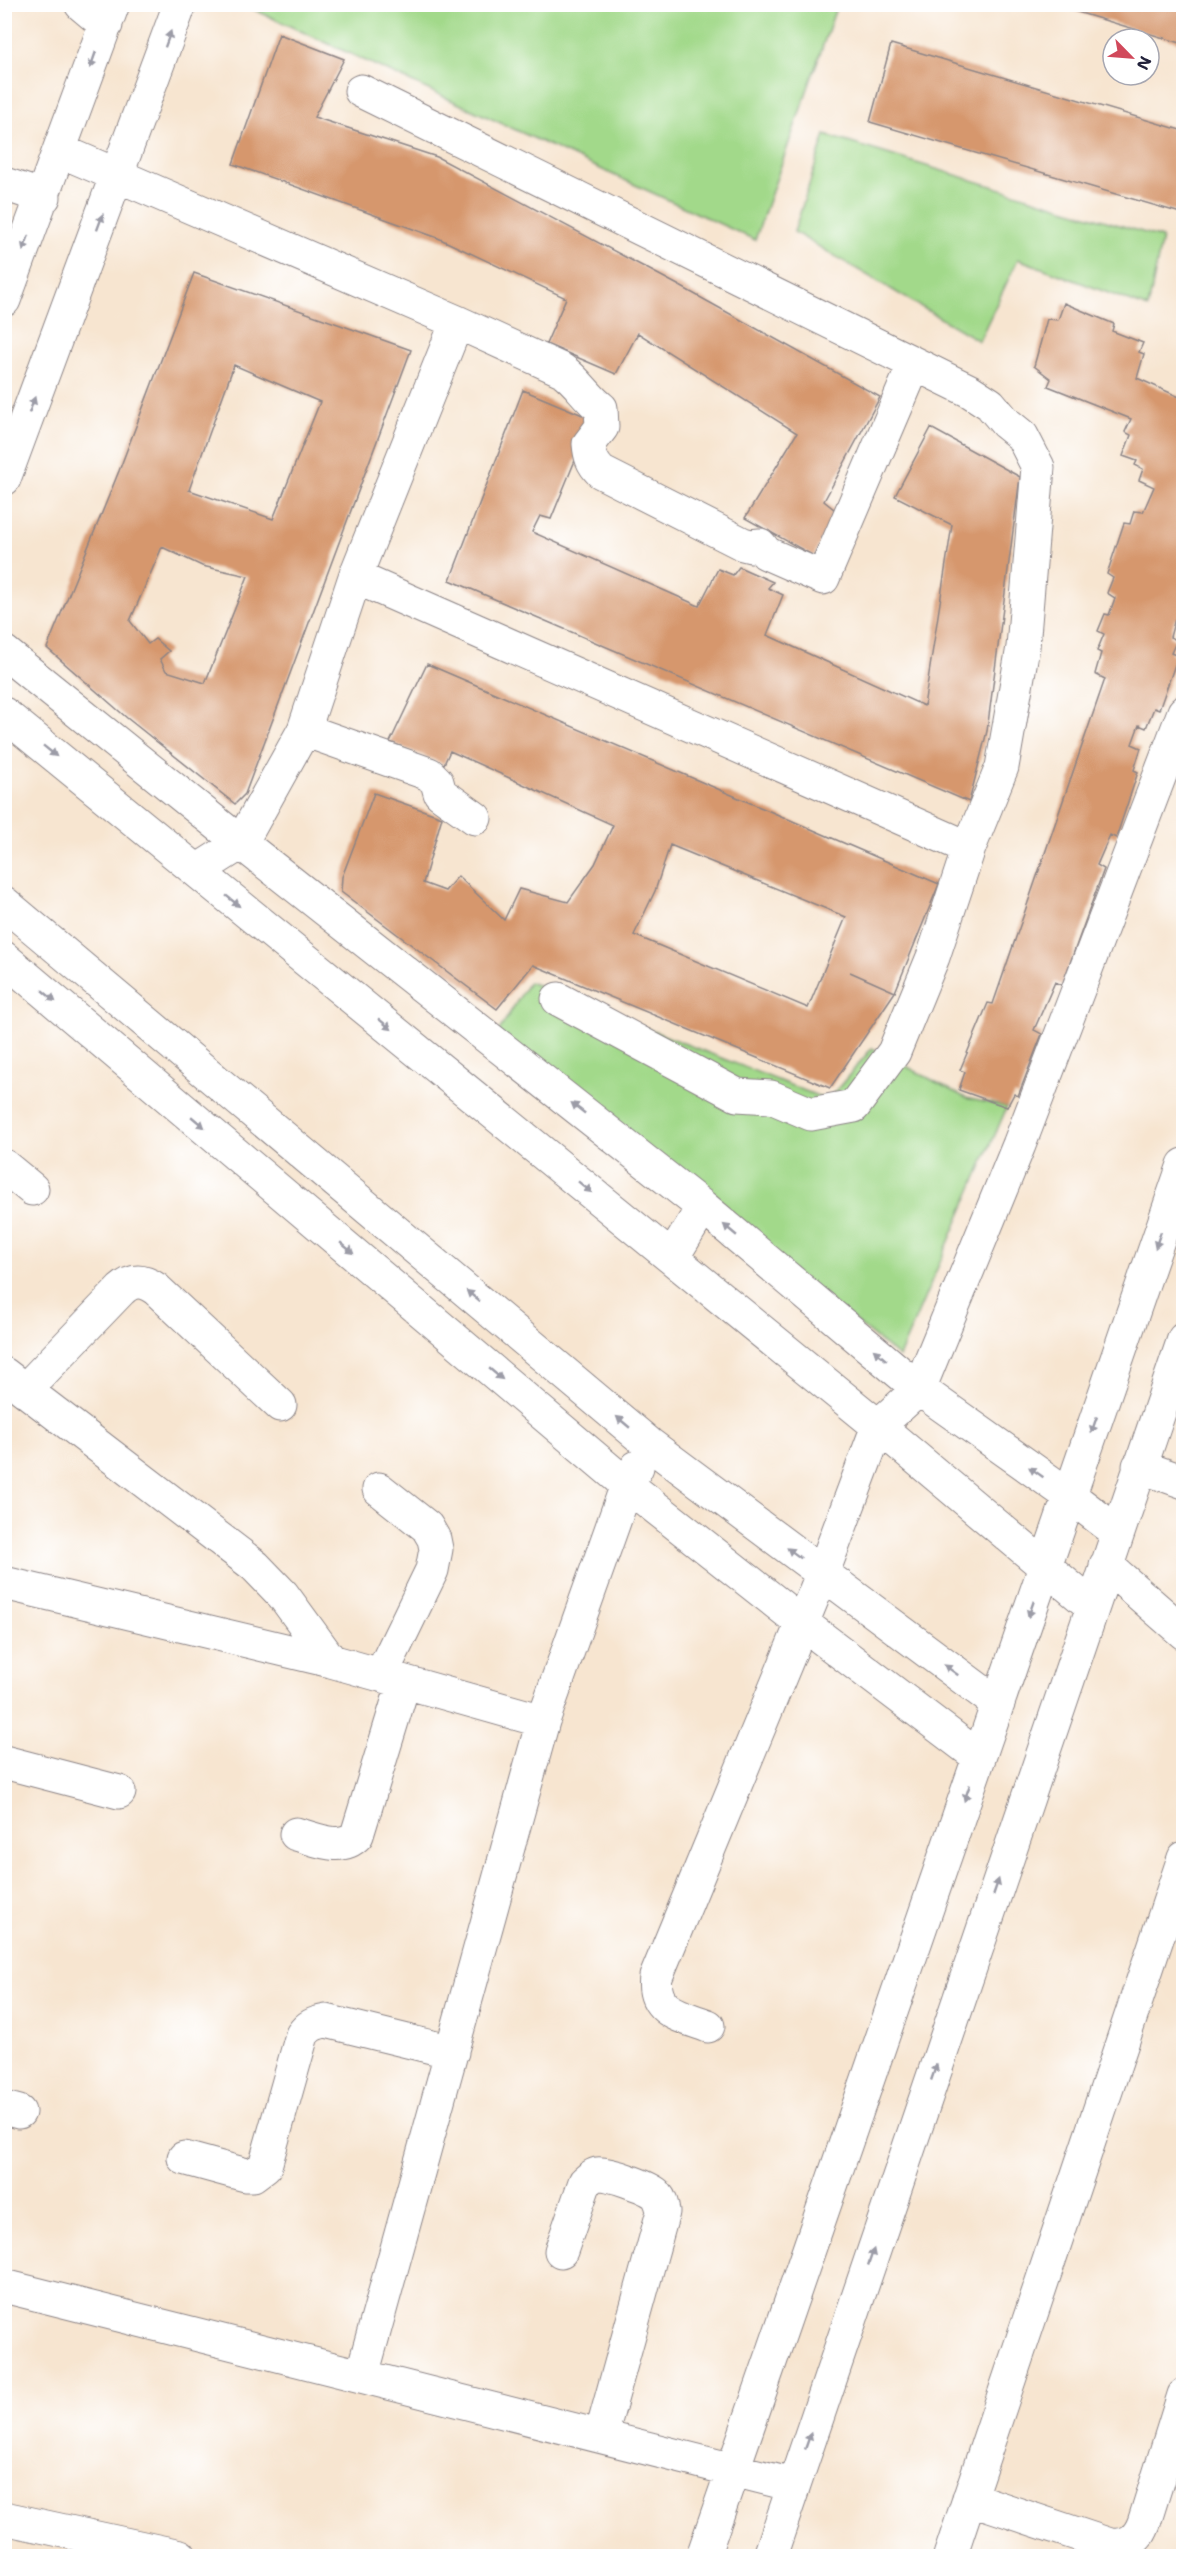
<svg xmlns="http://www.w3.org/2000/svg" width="1188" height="2561" viewBox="0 0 1188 2561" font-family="'Shantell Sans',sans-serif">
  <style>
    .green { fill: #a2d98a; stroke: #627e62; stroke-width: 1.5 }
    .building { fill: #d6976d; fill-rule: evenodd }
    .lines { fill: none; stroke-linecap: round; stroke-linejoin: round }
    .minor-casing { stroke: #8c8486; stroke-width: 35 }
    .minor { stroke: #fff; stroke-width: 33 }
    .oneway { fill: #9c9ca7 }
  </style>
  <rect width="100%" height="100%" fill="#fff"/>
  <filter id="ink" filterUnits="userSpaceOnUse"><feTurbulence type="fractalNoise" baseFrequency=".0167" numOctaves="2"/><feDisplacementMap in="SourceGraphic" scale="12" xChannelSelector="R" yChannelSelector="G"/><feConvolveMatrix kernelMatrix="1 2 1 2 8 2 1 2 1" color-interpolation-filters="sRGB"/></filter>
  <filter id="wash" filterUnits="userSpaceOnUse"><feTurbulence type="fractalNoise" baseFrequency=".008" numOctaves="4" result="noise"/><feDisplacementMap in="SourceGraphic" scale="24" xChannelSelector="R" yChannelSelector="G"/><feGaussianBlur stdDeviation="1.35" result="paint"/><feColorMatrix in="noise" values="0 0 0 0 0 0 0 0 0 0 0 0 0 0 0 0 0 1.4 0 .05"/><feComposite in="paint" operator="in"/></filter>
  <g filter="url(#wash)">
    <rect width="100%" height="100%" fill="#f7e5d0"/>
    <path class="green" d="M242,4h595v1l-82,235z
      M825,135l337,103 -14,70 -130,-49 -39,82 -185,-109z
      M529,982l299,118 44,-52 94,50 41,9 -108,250 -401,-325z"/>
    <g id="blocks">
      <path class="building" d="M1172,4l12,5v35l-130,-39z
        M279,34l65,25 -30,58 123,40 241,128 202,112 -56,104 11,9 -21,46 -69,-38 52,-85 -159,-100 -22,41 -70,-30 20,-46 -128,-60 -205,-74z
        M891,44l293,87v83l-314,-92z
        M194,273l217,77 -166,444 -10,10 -108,-86 -80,-70 72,-177zM234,365l86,37 -47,117 -84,-29zM162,547l40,19 46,10 -43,107 -39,-12 -6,-12 9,-8 -14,-12 -7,5 -18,-23z
        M1064,303l50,21 -2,7 31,12 -4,9 5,2 -7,24 47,21v222l-9,-2 -5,18 7,3 -6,13 7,3 -19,54 -5,-2 -8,20 -7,-3 -7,19 9,4 -7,22 4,2 -22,66 -6,-3 -13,30 7,4 -42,116 -7,-3 -21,48 8,4 -24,62 -4,-2 -7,13 -48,-17 6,-18 -5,-2 28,-67 5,1 112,-325 -10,-5 6,-21 -4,-2 7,-17 -6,-3 7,-17 4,1 6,-17 -8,-5 6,-15 -6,-4 17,-51 6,1 4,-13 9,1 11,-25 -15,-7 4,-11 -8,-4 2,-4 -14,-5 8,-21 -6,-3 6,-13 -83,-33 3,-7 -17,-13 13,-47 11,1z
        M523,390l69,29 -41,100 -11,-3 -8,16 167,74 19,-37 15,6 6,-8 34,15 -5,6 15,7 -16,40 157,71 28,-181 -57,-29 36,-68 89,49 -33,254 -18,71 -519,-222z
        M427,664l512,220 -44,108 -45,-20 45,20 -65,96 -297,-123 -36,44 -156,-117 1,-15 32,-84 68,24 -19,66 22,8 13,-15 46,44 15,-31 49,13 27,-38 18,-39 -163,-74 -6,13 -54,-22zM670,845l176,72 -38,91 -174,-73 21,-44z"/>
    </g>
  </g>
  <g filter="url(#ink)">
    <use href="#blocks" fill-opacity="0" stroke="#8c8486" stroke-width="1.5"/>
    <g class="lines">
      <g class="minor-casing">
        <path id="minor" d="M81,4l25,21
          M361,91l609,300 20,13 16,19 16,13 16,31 -15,180 -21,120 -33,81 -36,109 -39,95 -40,54 -43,8 -40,-17 -34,-2 -179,-96
          M61,151l396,171 105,48c16,11 24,27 39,38l1,19 -13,17c1,12 3,19 12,28l142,72 8,2 9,-1 6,8 57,25 91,-213
          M4,184l40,13
          M4,300l109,-296
          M4,479l176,-475
          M355,577l614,271
          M4,652l237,191 462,364 216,182 151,107 47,36
          M4,714l874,712 214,180
          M304,730l125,44 8,8 3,11 35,25
          M197,871l44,-28 63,-113 51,-153 102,-255
          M4,903l645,541 349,260
          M4,958l623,527 175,138 177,134
          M4,1166l28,23
          M672,1258l31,-51
          M4,1374l251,192 28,29 48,66
          M25,1390l96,-100c12,-11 22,-10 35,-1l124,116
          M1139,1466l45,16
          M379,1489l48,38 7,12 2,10 -4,21 -51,105
          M1106,1565l78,68
          M4,1583l327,78 212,60
          M4,1762l115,30
          M296,1834c20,5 45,18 61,1l47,-153
          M708,2026c-26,-10 -57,-14 -52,-49l166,-402 56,-149 41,-37 100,-244 165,-433
          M4,2108l15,4
          M184,2158l62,17h7l12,-9 37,-131c6,-9 12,-12 24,-14l126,31
          M561,2251l24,-69c4,-3 7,-7 12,-8 10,-2 51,13 59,20 5,6 6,11 7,18l-62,224
          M4,2286l789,199
          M362,2375l181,-654 84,-236 10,-18
          M969,2498l141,47c18,2 28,-6 34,-22l40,-128
          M4,2518l176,38
          M703,2556l481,-1391
          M770,2556l414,-1217
          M950,2556l234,-698"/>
      </g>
      <use href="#minor" class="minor"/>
    </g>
    <defs><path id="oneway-solid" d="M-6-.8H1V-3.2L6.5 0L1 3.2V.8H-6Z" transform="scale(1.5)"/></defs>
    <g class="oneway">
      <use href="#oneway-solid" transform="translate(168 39) rotate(-70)"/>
      <use href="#oneway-solid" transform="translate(93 60) rotate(109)"/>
      <use href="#oneway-solid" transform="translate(100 222) rotate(-70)"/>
      <use href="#oneway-solid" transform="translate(26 243) rotate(111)"/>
      <use href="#oneway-solid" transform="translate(32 405) rotate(-70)"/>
      <use href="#oneway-solid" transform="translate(50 751) rotate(39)"/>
      <use href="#oneway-solid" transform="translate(233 901) rotate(39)"/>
      <use href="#oneway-solid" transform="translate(49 996) rotate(40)"/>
      <use href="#oneway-solid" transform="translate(385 1024) rotate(39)"/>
      <use href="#oneway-solid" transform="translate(578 1108) rotate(-142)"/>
      <use href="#oneway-solid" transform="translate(198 1122) rotate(40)"/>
      <use href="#oneway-solid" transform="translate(585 1187) rotate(39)"/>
      <use href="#oneway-solid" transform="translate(730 1230) rotate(-140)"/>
      <use href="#oneway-solid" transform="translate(1158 1240) rotate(109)"/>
      <use href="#oneway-solid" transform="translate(347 1248) rotate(40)"/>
      <use href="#oneway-solid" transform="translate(473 1296) rotate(-140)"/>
      <use href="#oneway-solid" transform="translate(880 1355) rotate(-140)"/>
      <use href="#oneway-solid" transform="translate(496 1374) rotate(40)"/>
      <use href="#oneway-solid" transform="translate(623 1422) rotate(-140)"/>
      <use href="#oneway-solid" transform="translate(1094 1425) rotate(109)"/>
      <use href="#oneway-solid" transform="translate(1036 1472) rotate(-145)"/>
      <use href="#oneway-solid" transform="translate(794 1553) rotate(-143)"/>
      <use href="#oneway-solid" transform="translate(1031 1609) rotate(109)"/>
      <use href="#oneway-solid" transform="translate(951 1670) rotate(-144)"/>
      <use href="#oneway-solid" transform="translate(967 1793) rotate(109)"/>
      <use href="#oneway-solid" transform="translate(996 1887) rotate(-71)"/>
      <use href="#oneway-solid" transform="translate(934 2072) rotate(-71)"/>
      <use href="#oneway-solid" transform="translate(871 2257) rotate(-71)"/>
      <use href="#oneway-solid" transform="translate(808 2441) rotate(-71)"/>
    </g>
  </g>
  <rect width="1188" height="2561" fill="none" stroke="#fff" stroke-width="24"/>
  <g transform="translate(1131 57) rotate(115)"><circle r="28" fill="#ffffff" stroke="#a7a7b1" stroke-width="1.5"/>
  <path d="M0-4.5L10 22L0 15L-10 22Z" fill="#d1495b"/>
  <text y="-9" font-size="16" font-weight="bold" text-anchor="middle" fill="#22223b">N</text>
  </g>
</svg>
